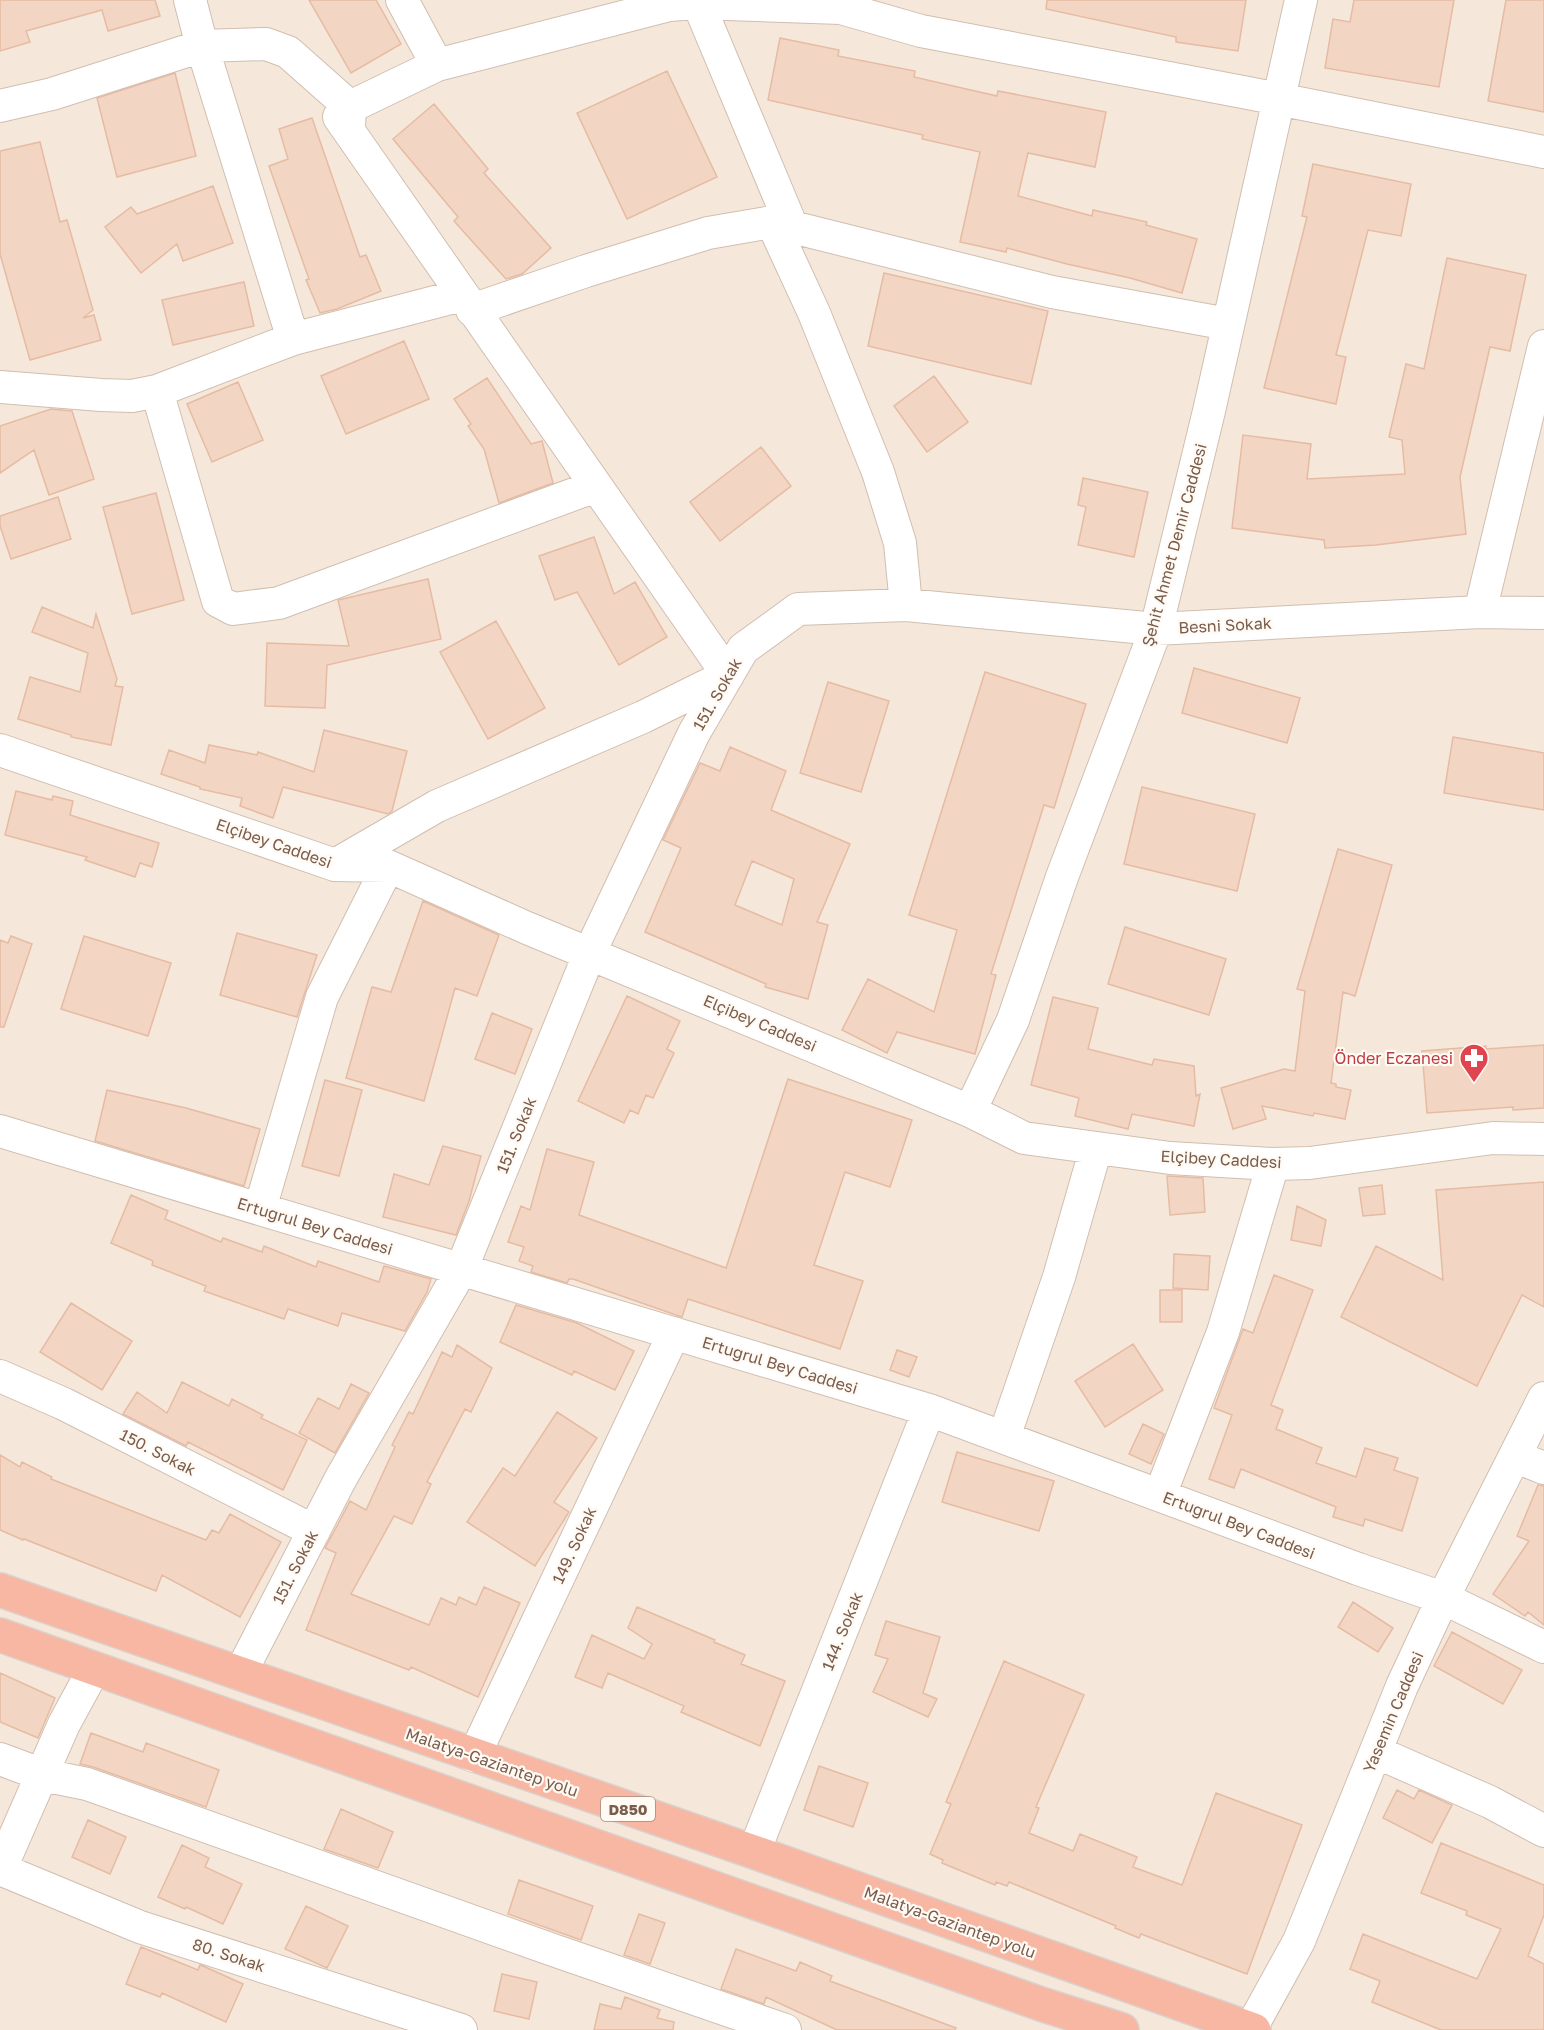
<svg xmlns="http://www.w3.org/2000/svg" width="1544" height="2030" viewBox="0 0 1544 2030" font-family="'Golos Text',sans-serif">
  <style>
    .residential { fill: #f5e8da }
    .building { fill: #f3d5c3; stroke: #e6bba3; stroke-width: 1.5; fill-rule: evenodd }
    .lines { fill: none; stroke-linecap: round; stroke-linejoin: round }
    .minor-casing { stroke: #d1beb0; stroke-width: 34 }
    .highway-casing { stroke: #dad1cd; stroke-width: 36 }
    .minor { stroke: #fff; stroke-width: 32 }
    .highway { stroke: #f7b7a3; stroke-width: 33 }
    .labels { text-anchor: middle; dominant-baseline: central; stroke-width: 4.5; stroke-linejoin: round; paint-order: stroke }
    .shield { fill: #fffaf3; stroke: #a28b7f; stroke-width: 1.5 }
    .shield-label { font-size: 15px; font-weight: bold; fill: #7a5c4d }
    .street-label { font-size: 16px; fill: #7a5c4d; stroke: #fffaf3 }
    .health-label { font-size: 16px; fill: #be3a42; stroke: #fffaf3; text-anchor: end }
  </style>
  <rect width="100%" height="100%" fill="#fdf6ec"/>
  <path class="residential" d="M0,0h1544v2030h-1544z"/>
  <path class="building" d="M0,0h155l5,16 -52,15 -6,-21 -76,21 4,11 -30,9z
    M309,0h67l25,44 -50,29z
    M1047,0h199l-8,51 -62,-9v-5l-130,-28z
    M1354,0h100l-15,87 -114,-19 8,-49 17,3z
    M1506,0h38v112l-56,-11z
    M780,38l59,12 -1,6 77,15 -1,6 83,19 1,-5 108,21 -11,55 -67,-14 -10,43 74,20 1,-6 54,12 -1,3 51,14 -15,54 -52,-15 -63,-14 -60,-16 -1,4 -46,-10 20,-90 -58,-13 1,-4 -155,-35z
    M667,71l50,106 -90,42 -50,-106z
    M175,73l21,83 -79,21 -20,-79z
    M434,104l54,65 -4,4 67,75 -29,26 -16,5 -52,-58 4,-4 -65,-78z
    M312,118l48,139 6,-2 15,36 -44,18 -17,4 -14,-33 3,-1 -40,-113 19,-7 -9,-30z
    M40,142l20,80 7,-2 26,90 -10,8 11,-3 7,25 -71,20 -30,-106v-103z
    M1313,164l98,20 -10,52 -33,-6 -32,125 10,2 -10,47 -72,-16 43,-171 -5,-1z
    M213,186l20,57 -50,18 -6,-17 -36,29 -36,-46 26,-20 6,7z
    M1447,258l79,17 -16,76 -20,-4 -30,130 6,57 -90,11 -51,3 -1,-8 -92,-12 11,-93 68,9 -4,35 98,-5 -3,-34 -13,-3 17,-73 18,5z
    M884,273l164,38 -17,73 -163,-38z
    M244,282l10,44 -81,19 -11,-45z
    M404,341l25,58 -83,35 -25,-58z
    M934,376l34,46 -41,30 -33,-46z
    M487,378l44,66 11,-3 11,42 -54,20 -15,-54 -16,-23 3,-2 -17,-25z
    M238,382l25,58 -51,22 -25,-58z
    M51,409l21,2 22,68 -45,16 -15,-45 -34,23v-47z
    M761,447l30,39 -71,55 -30,-39z
    M1083,478l65,14 -14,65 -56,-12 8,-38 -8,-2z
    M156,493l28,107 -52,14 -29,-107z
    M58,497l13,42 -60,20 -11,-33v-10z
    M594,537l20,57 21,-12 32,55 -48,28 -42,-73 -22,8 -16,-44z
    M428,579l13,60 -114,26 -2,43 -60,-2 2,-63 82,3 -11,-46z
    M42,607l51,21 3,-14 21,65 -2,7 8,1 -12,58 -40,-8v-2l-53,-16 12,-42 50,15 8,-39 -56,-21z
    M496,621l49,87 -57,31 -48,-87z
    M1194,668l106,30 -13,45 -105,-30z
    M985,672l101,32 -32,104 -10,-3 -53,169 5,1 -21,79 -78,-22 -10,21 -45,-23 26,-51 66,33 23,-82 -48,-15z
    M828,682l61,19 -28,91 -61,-19z
    M324,730l83,21 -15,60 -4,3 -105,-27 -10,31 -33,-12 2,-8 -42,-9v-2l-39,-13 8,-24 36,13 4,-18 48,10 1,-3 56,20z
    M1453,737l91,16v57l-100,-17z
    M730,747l56,24 -15,39 79,34 -33,78 11,3 -20,74 -43,-12 1,-3 -121,-52 36,-84 -18,-8 37,-77 20,8zM752,861l42,18 -12,46 -47,-20z
    M1142,787l113,27 -18,77 -113,-27z
    M16,791l36,9 1,-4 20,5 -3,14 89,28 -7,24 -12,-4 -5,14 -50,-17 2,-3 -82,-22z
    M1338,849l54,16 -37,131 -12,-4 -12,91 5,1v3l15,3 -6,29 -31,-6 -1,3 -51,-10 4,13 -33,10 -12,-41 63,-19 11,2 10,-80 -8,-2z
    M423,901l76,34 -22,61 -22,-8 -31,113 -78,-23 26,-91 19,5z
    M1125,927l101,32 -17,56 -101,-31z
    M237,933l80,22 -20,62 -77,-22z
    M11,936l21,8 -28,83h-4v-87l8,3z
    M84,936l87,27 -23,73 -87,-27z
    M627,996l53,25 -13,28 7,4 -21,45 -7,-3 -8,19 -8,-4 -6,13 -46,-22z
    M1053,997l45,11 -10,41 64,16 2,-6 40,7 2,30 4,-2 -6,32 -62,-12 -4,15 -53,-13 4,-18 -48,-13z
    M492,1013l40,16 -17,45 -40,-15z
    M1544,1045v63l-31,2v-3l-86,6 -5,-62 64,-5v3z
    M788,1079l124,41 -22,67 -45,-15 -31,93 49,16 -23,68 -152,-50 -6,18 -3,-1 -106,-37h-4l-2,4 -36,-11 2,-6 -14,-5 5,-14 -16,-5 13,-36 9,4 17,-61 47,13 -15,53 147,53z
    M325,1080l37,10 -23,86 -37,-10z
    M107,1090l79,18 74,21 -16,57 -149,-45z
    M443,1146l38,10 -12,45 -13,34 -73,-18 11,-43 35,11z
    M1167,1176l36,2 2,34 -35,3z
    M1544,1182v125l-22,-12 -45,91 -136,-69 35,-71 67,34 -7,-90z
    M1382,1185l3,29 -22,2 -4,-28z
    M131,1195l37,16 -3,8 56,23 2,-4 39,14 2,-6 52,21 2,-6 61,21 5,-16 47,13 -4,13 -22,39 -63,-18 -4,13 -50,-17 -4,10 -80,-28 2,-5 -54,-21 1,-4 -42,-18z
    M1297,1206l29,14 -5,26 -30,-6z
    M1174,1254l36,2 -2,34 -35,-2z
    M1274,1275l39,15 -42,115 12,5 -7,19 46,19 -6,15 40,14 9,-29 33,10 -4,12 24,8 -16,53 -37,-12 -2,7 -30,-9 3,-10 -95,-38 -7,19 -25,-9 23,-64 -18,-7 29,-79 10,4z
    M1160,1290h22v32h-22z
    M71,1303l61,38 -30,49 -62,-38z
    M516,1305l61,18 57,28 -19,39 -41,-19 -2,4 -72,-33z
    M1133,1344l30,46 -58,37 -30,-46z
    M457,1345l35,23 -21,44 -6,-3 -38,73 4,2 -19,40 -18,-8 -43,78 78,31 12,-27 15,7 3,-8 17,8 8,-18 36,16 -42,94 -67,-30 -2,3 -103,-40 30,-77 -11,-5 12,-22 13,-25 16,9 29,-63 -3,-2 17,-33 4,2 29,-62 10,5z
    M897,1350l20,7 -8,20 -19,-7z
    M182,1382l47,24 3,-7 31,16 -2,3 46,22 -24,50 -95,-48 -2,4 -63,-32 14,-22 30,21z
    M351,1384l18,9 -34,60 -36,-20 19,-35 21,11z
    M557,1412l40,26 -43,64 15,10 -34,54 -68,-44 36,-54 12,8z
    M1143,1424l21,10 -13,30 -22,-10z
    M957,1452l97,29 -15,50 -97,-29z
    M0,1455l20,12 2,-5 30,15 -1,2 155,61 6,-10 7,3 11,-19 51,28 -41,75 -78,-42 -6,16 -132,-52 -1,1 -23,-10z
    M1538,1485l6,1v139l-16,-13 -3,4 -32,-22 36,-53 -12,-5z
    M1353,1602l40,26 -15,24 -40,-25z
    M637,1607l78,33 -1,2 31,13 -4,9 44,17 -25,65 -79,-34 3,-6 -76,-33 -6,15 -27,-11 17,-42 52,24 8,-15 -24,-16z
    M886,1621l54,16 -17,56 14,6 -9,18 -55,-25 15,-33 -13,-4z
    M1452,1632l70,38 -19,34 -69,-38z
    M1004,1661l80,34 -48,112 3,1 -10,25 44,18 7,-17 57,23 -4,10 49,18 34,-92 86,32 -55,149 -106,-40 -2,4 -24,-10 1,-2 -107,-44 -2,4 -11,-4 -1,3 -53,-22 1,-3 -13,-6 21,-50 -5,-2z
    M0,1673l55,25 -17,40 -38,-16z
    M91,1733l52,19 3,-9 73,27 -13,37 -113,-40 -13,-3z
    M819,1766l49,17 -15,44 -49,-17z
    M1397,1790l17,9 5,-9 33,15 -20,38 -49,-25z
    M341,1809l52,23 -15,36 -54,-19z
    M88,1820l38,17 -16,37 -38,-17z
    M1441,1843l103,42v30l-16,41 16,8v66h-103l-69,-28 8,-21 -30,-12 13,-35 114,45 24,-50 -35,-14 1,-4 -46,-18z
    M182,1845l27,13 -4,9 37,17 -19,40 -37,-17 -1,2 -27,-12z
    M519,1880l74,26 -12,34 -73,-26z
    M306,1906l42,20 -21,42 -42,-19z
    M639,1914l26,9 -15,41 -26,-9z
    M141,1947l57,23 2,-5 3,1 40,18 -17,38 -64,-29 -2,4 -34,-13z
    M736,1949l60,22 4,-9 32,14 -2,5 126,47 -1,2h-118l-71,-33 -2,7 -43,-15z
    M502,1974l35,8 -8,37 -35,-8z
    M625,1997l35,13 -3,8 17,4 -1,8h-79l6,-26 21,5z"/>
  <g class="lines">
    <g class="minor-casing">
      <path id="minor" d="M190,0l12,46 91,293
        M402,0l35,65
        M697,0l95,227
        M836,0l5,8 80,23 327,62 296,59
        M0,106l52,-12 150,-48 64,-2 22,8 62,55 -1,20
        M772,222l42,91 64,159 22,71 6,62
        M472,310l114,-39 122,-38 64,-11 280,70 176,32
        M0,387l101,8 31,1 25,-5 136,-52 169,-44
        M157,391l61,210 15,8 46,-6 317,-117
        M1480,612l64,-266
        M0,750l335,115 53,1 139,62 443,183 54,27 146,20 103,6 37,-1 183,-25 51,1
        M335,865l102,-59 206,-89 85,-42 -389,-558 11,-10 87,-42 232,-60 29,-2 143,5
        M970,1111l43,-91 49,-143 94,-248 53,-218 92,-411
        M0,1131l929,279 429,159 85,29 101,49
        M260,1209l62,-212 66,-131
        M0,1376l64,28 250,127
        M1004,1437l55,-160 37,-129
        M1516,1457l28,11
        M1160,1495l63,-163 50,-168
        M240,1674l101,-196 120,-208 129,-318 104,-219 49,-84 55,-40 108,-4 250,24 324,-17 64,1
        M1376,1752l114,50 54,29
        M474,1756l200,-423
        M0,1759l43,16 44,9 466,166 232,80
        M754,1852l175,-442
        M0,1869l140,58 321,103
        M0,1870l64,-146 30,-55
        M1250,2030l49,-89 103,-255 41,-88 101,-200"/>
    </g>
    <g class="highway-casing">
      <path id="highway" d="M0,1590l754,262 500,178
        M0,1635l1041,369 81,26"/>
    </g>
    <use href="#minor" class="minor"/>
    <use href="#highway" class="highway"/>
  </g>
  <defs>
    <g id="pharmacy-pin" transform="scale(1.5)"><path d="M0 17L-7.5 6A9.5 9.5 0 1 1 7.5 6Z" fill="#e0444e" stroke="#fffaf3"/><path d="M-2-6h4v4h4v4h-4v4h-4v-4h-4v-4h4Z" fill="#fff"/></g>
  </defs>
  <g fill-rule="evenodd">
    <use href="#pharmacy-pin" x="1474" y="1058"/>
  </g>
  <g class="labels">
    <rect class="shield" x="601" y="1797" width="54" height="24" rx="4.5"/>
    <g class="shield-label">
      <text x="628" y="1809">D850</text>
    </g>
    <g class="street-label">
      <text transform="translate(1174 545) rotate(-75)">Şehit Ahmet Demir Caddesi</text>
      <text transform="translate(1225 625) rotate(-3)">Besni Sokak</text>
      <text transform="translate(717 694) rotate(-60)">151. Sokak</text>
      <text transform="translate(274 843) rotate(19)">Elçibey Caddesi</text>
      <text transform="translate(760 1023) rotate(23)">Elçibey Caddesi</text>
      <text transform="translate(516 1135) rotate(-68)">151. Sokak</text>
      <text transform="translate(1221 1159) rotate(3)">Elçibey Caddesi</text>
      <text transform="translate(315 1226) rotate(17)">Ertuğrul Bey Caddesi</text>
      <text transform="translate(780 1365) rotate(17)">Ertuğrul Bey Caddesi</text>
      <text transform="translate(158 1452) rotate(27)">150. Sokak</text>
      <text transform="translate(1239 1525) rotate(21)">Ertuğrul Bey Caddesi</text>
      <text transform="translate(574 1545) rotate(-65)">149. Sokak</text>
      <text transform="translate(295 1567) rotate(-63)">151. Sokak</text>
      <text transform="translate(842 1631) rotate(-68)">144. Sokak</text>
      <text transform="translate(1393 1712) rotate(-67)">Yasemin Caddesi</text>
      <text transform="translate(492 1762) rotate(19)">Malatya-Gaziantep yolu</text>
      <text transform="translate(950 1922) rotate(20)">Malatya-Gaziantep yolu</text>
      <text transform="translate(229 1955) rotate(18)">80. Sokak</text>
    </g>
    <g class="health-label">
      <text x="1453" y="1058">Önder Eczanesi</text>
    </g>
  </g>
</svg>
